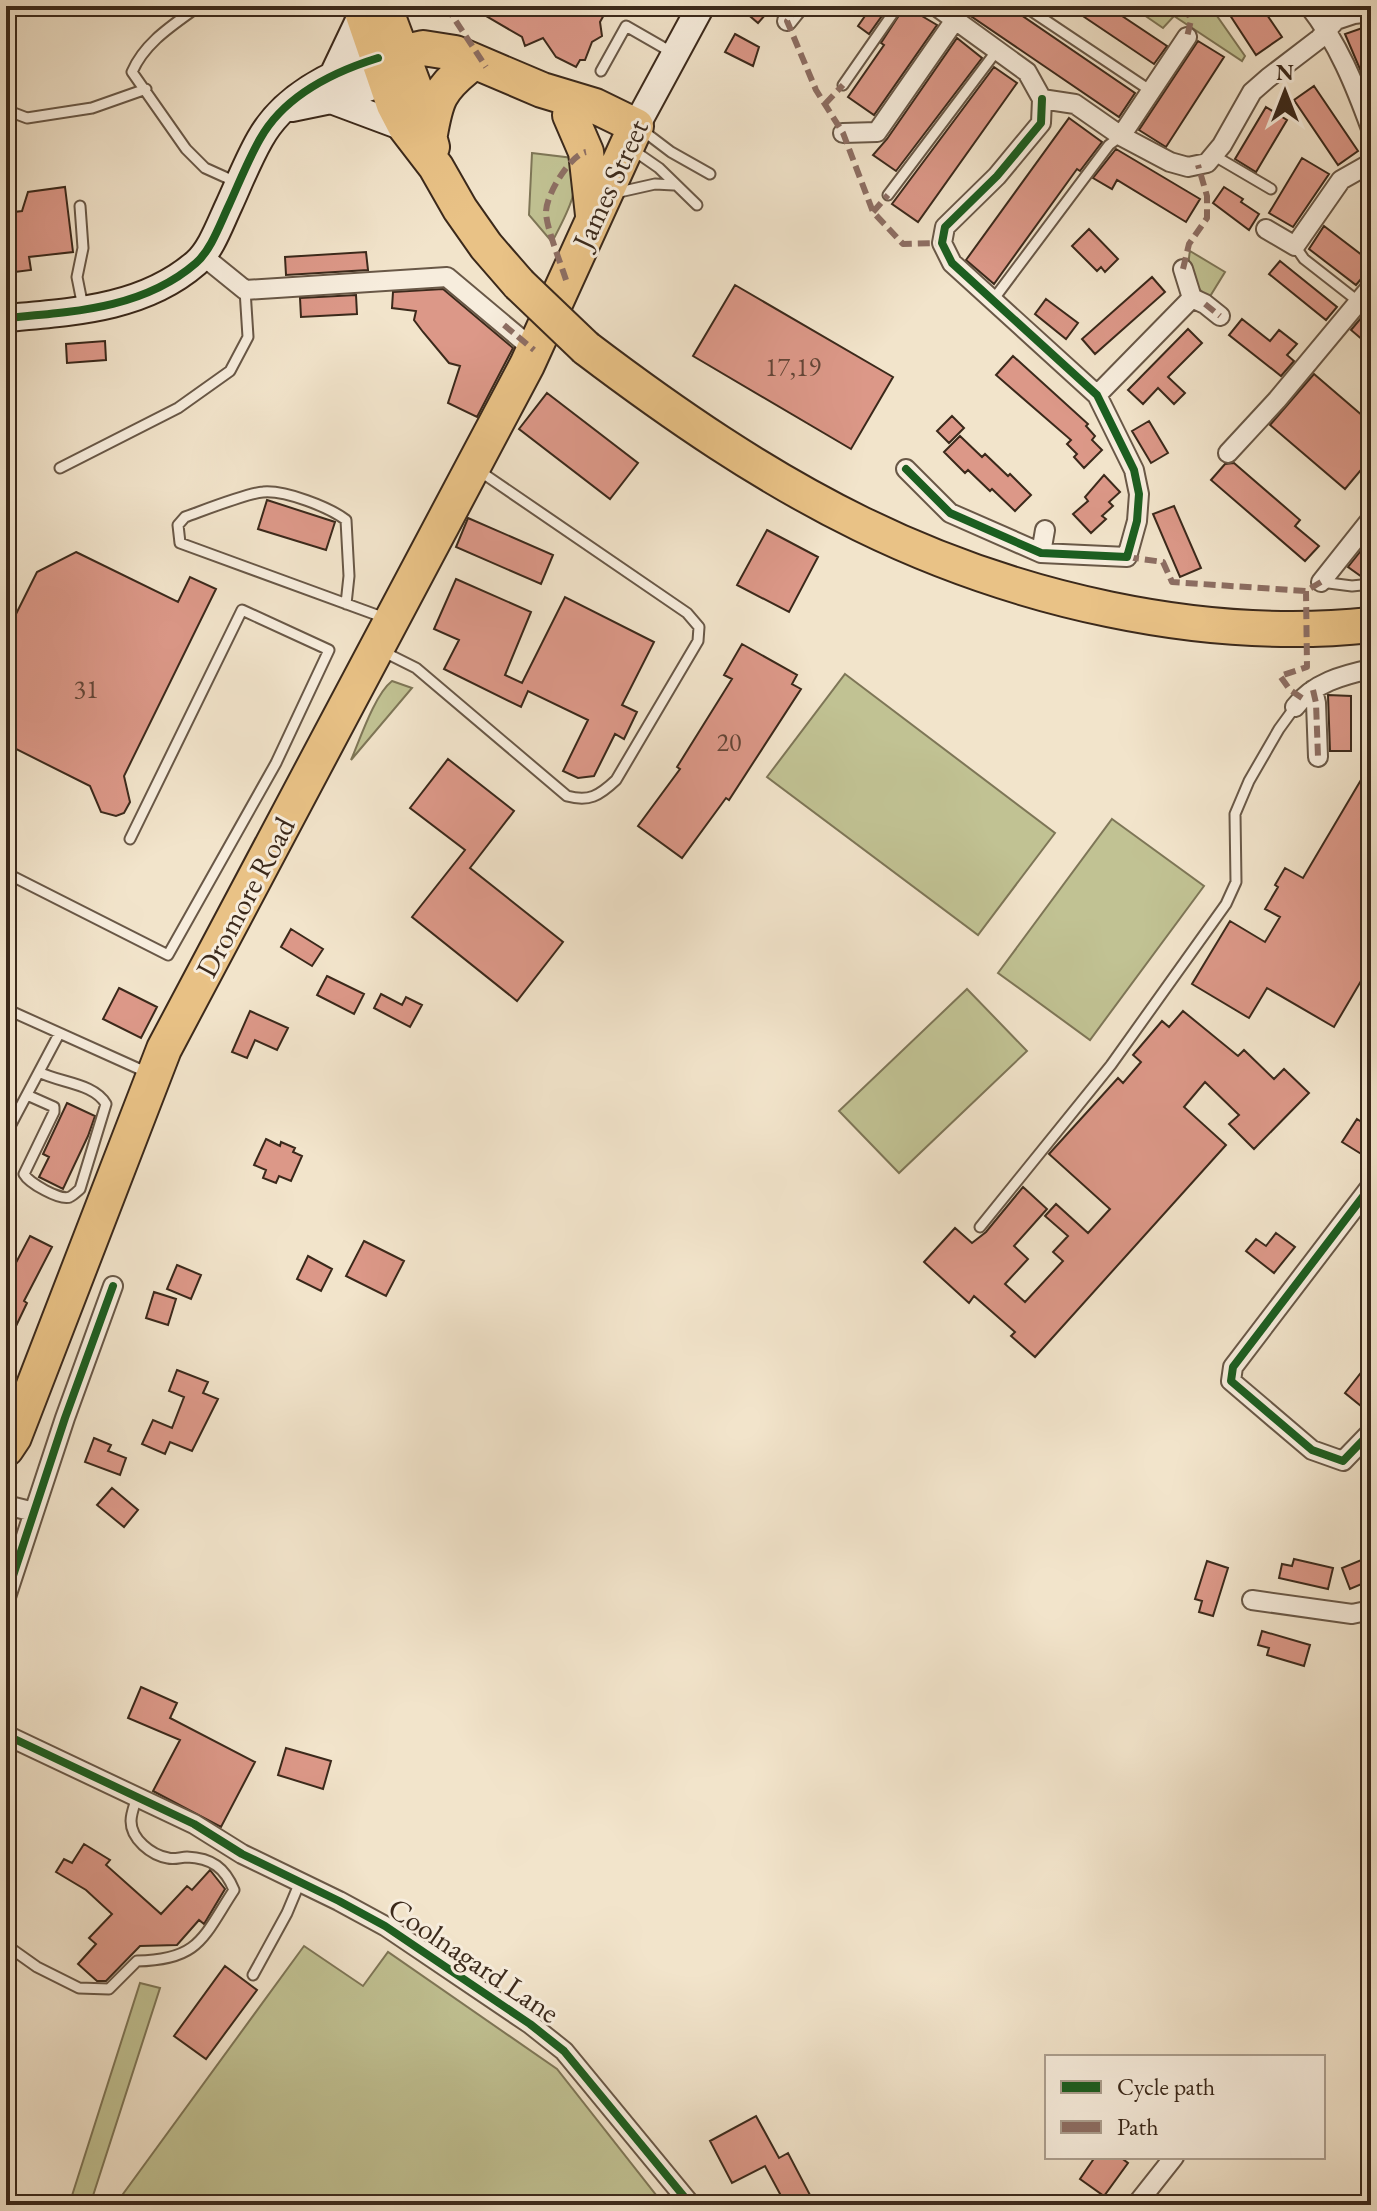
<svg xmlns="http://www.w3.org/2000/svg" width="1377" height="2211" viewBox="0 0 1377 2211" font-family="'EB Garamond',serif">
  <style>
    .green { fill: #c1c293; stroke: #7e7657; stroke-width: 2 }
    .building { fill: #dc9888; stroke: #3b291b; stroke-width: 2 }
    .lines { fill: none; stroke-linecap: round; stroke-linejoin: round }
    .lane-casing { stroke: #695847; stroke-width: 13 }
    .street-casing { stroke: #695847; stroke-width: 22 }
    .secondary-casing { stroke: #3b291b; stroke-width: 30 }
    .highway-casing { stroke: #3b291b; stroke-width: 38 }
    .lane { stroke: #f7eddd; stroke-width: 9 }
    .street { stroke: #f7eddd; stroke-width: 18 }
    .secondary { stroke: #f7eddd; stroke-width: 26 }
    .highway { stroke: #e9c286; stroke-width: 34 }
    .highway-bridge-casing { stroke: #3b291b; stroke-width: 38; stroke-linecap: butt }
    .highway-bridge { stroke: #e9c286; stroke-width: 34 }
    .quiet { stroke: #8d6e63; stroke-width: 6; stroke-dasharray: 12 6; stroke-linecap: butt }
    .cycleway-casing { stroke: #f7eddd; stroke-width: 13 }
    .cycleway { stroke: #1b5e20; stroke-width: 8 }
    .labels { text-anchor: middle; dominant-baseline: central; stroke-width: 6; stroke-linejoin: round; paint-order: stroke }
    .number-label { font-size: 26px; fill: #634536 }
    .street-label { font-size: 30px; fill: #3b291b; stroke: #f7eddd }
  </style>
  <rect width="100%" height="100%" fill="#f2e4cb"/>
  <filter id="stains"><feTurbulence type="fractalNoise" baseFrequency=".0025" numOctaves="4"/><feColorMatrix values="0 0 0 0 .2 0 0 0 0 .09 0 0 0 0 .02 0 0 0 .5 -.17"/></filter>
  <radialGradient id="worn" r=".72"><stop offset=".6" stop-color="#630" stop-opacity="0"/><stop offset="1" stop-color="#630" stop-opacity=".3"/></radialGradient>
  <path class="green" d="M1131,6h79l35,50 -3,5 -68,-45 -11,12z
    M532,153l41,5c9,31 -7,57 -21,84l-23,-27z
    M1190,251l35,21 -16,26c-17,-13 -23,-27 -19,-47z
    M845,674l210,159 -77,102 -211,-158z
    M392,681l20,7 -61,72c9,-21 24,-66 41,-79z
    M1112,819l92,67 -114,154 -92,-67z
    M967,989l60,62 -128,122 -60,-62z
    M304,1946l59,40 25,-34 169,117 99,126 1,10h-542z
    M140,1983l20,5 -70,217h-21z"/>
  <path class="building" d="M469,6h140l-9,16 2,14 -10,6 -7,18h-5l-4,7 -20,-10 -13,-19 -18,8 -3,-9z
    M738,6h35l-15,17z
    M872,6h17l-20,28 -11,-8z
    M905,6l32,19 -63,90 -26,-18 36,-52 -3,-2z
    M956,6h52l127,87 -16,24z
    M1068,6h39l60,40 -13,18z
    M1224,6h37l21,31 -26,18z
    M1371,25v70l-26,-61z
    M735,34l24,13 -6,19 -28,-14z
    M957,38l25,20 -86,113 -23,-16 14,-16z
    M1198,41l26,16 -58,90 -27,-17z
    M994,67l23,16 -99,139 -26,-18z
    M1314,86l44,65 -20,14 -44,-65z
    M1266,107l21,13 -31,52 -21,-13z
    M1069,118l33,24 -22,29 -3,-2 -83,115 -28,-24z
    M1116,149l84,50 -14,23 -69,-42 -5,9 -19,-11z
    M1302,158l27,16 -36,53 -24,-14z
    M65,187l8,65 -44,5 2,13 -25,3v-60l16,-2 6,-19z
    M1224,187l19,12 -2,3 18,12 -10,16 -36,-27z
    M1324,226l47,36v5l-15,18 -47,-36z
    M1089,229l29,30 -13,13 -4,-5 -4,4 -25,-25z
    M366,252l2,18 -82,5 -1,-18z
    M1280,261l57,46 -11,13 -57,-46z
    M1152,277l13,15 -70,62 -13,-15z
    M735,285l158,92 -42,72 -158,-93z
    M443,289l70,59 -36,69 -29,-14 12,-37 -11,-3 -26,-31 -9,-12 2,-9 -24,-3 1,-16z
    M356,295l1,19 -56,3 -1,-19z
    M1046,299l32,24 -12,16 -31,-25z
    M1371,306v41l-20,-17z
    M1242,319l28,22 9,-11 18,14 -10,11 7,6 -13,15 -52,-41z
    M1188,329l14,14 -34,34 17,16 -11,11 -16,-16 -15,16 -15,-14z
    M105,341l1,19 -39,3 -1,-19z
    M1013,356l75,68 -2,2 9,10 -3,4 10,10 -18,18 -10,-11 3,-3 -10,-10 4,-4 -75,-65z
    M1314,374l57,49v35l-26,31 -75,-64z
    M547,393l91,70 -28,36 -91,-70z
    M952,416l12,12 -15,15 -12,-12z
    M1149,421l19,32 -17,10 -19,-32z
    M960,436l22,21 3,-3 23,22 2,-2 21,21 -16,16 -23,-22 -2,2 -22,-21 -3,3 -21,-21z
    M1234,463l66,57 -5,6 24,20 -14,15 -94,-81 14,-16z
    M1104,475l16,17 -11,10 4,4 -11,10 4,3 -15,14 -18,-19 15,-13 -3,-4z
    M267,500l68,22 -9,28 -68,-21z
    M1174,506l27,62 -21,9 -27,-63z
    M468,518l85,37 -12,29 -85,-37z
    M767,530l51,27 -29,55 -52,-27z
    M1371,538v39h-9l-14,-10z
    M76,552l102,50 12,-25 26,12 -92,187 6,26 -6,11 -8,3 -15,-4 -11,-26 -84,-42v-110l31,-62z
    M456,579l75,33 -26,63 17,8 43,-86 89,45 -32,63 15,7 -13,27 -9,-5 -21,42 -16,2 -15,-7 25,-51 -60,-29 -7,16 -77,-38 15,-29 -25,-11z
    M742,644l55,31 -5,9 9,5 -72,111 -3,-2 -44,60 -44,-32 42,-57 -3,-2 55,-88 -8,-4z
    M1328,695l23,1v55h-21z
    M448,759l66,52 -44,57 93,74 -46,59 -105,-84 53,-67 -55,-42z
    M1371,763v201l-37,63 -67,-39 -18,30 -57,-34 38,-63 35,21 15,-25 -15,-8 13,-22 -3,-2 10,-17 18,10z
    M291,929l32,20 -11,17 -31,-19z
    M327,976l37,18 -10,20 -37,-19z
    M119,988l38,19 -16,31 -38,-19z
    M381,994l21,11 4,-8 16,8 -12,22 -36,-19z
    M250,1011l38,17 -11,22 -22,-10 -8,18 -15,-6z
    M1183,1011l55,45 6,-6 30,29 10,-10 25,24 -55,56 -25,-25 10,-9 -34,-33 -21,25 42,38 -191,212 -24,-21 4,-4 -41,-36 -5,7 -45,-41 31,-34 17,15 14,-11 37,-45 24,22 -33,37 14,13 -23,25 20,18 38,-41 -10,-9 15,-16 -23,-20 11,-12 32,29 22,-24 -61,-55 69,-76 5,5 18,-21 -8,-7 29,-34 7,6z
    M67,1103l28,13 -7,20 -25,53 -24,-12 10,-20 -6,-3z
    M1357,1119l14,9v32l-29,-18z
    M266,1139l14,7 1,-4 14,6 -2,4 9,4 -11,25 -12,-5 -3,7 -13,-5 3,-8 -12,-5z
    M1276,1233l19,14 -21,26 -28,-22 10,-12 10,7z
    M30,1236l22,11 -28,54 3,2 -21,44v-53l8,-16 -5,-2z
    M364,1241l40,20 -18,35 -40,-20z
    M308,1256l24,13 -11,22 -24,-12z
    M177,1265l24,10 -10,24 -24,-10z
    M154,1292l22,7 -8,26 -22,-7z
    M1371,1360v33l-10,13 -16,-13z
    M177,1370l31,12 -5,11 15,6 -26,52 -22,-9 -5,12 -23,-10 11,-24 19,8 12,-31 -15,-6z
    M94,1438l17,7 -3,6 18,7 -6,17 -35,-13z
    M112,1488l26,22 -14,17 -27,-22z
    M1371,1556v24l-21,9 -8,-21z
    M1294,1559l39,9 -5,21 -49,-11 3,-14 10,2z
    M1207,1561l21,7 -15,48 -14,-4 3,-11 -7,-2z
    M1262,1631l48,14 -6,21 -37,-11 2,-7 -11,-3z
    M141,1687l36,16 -7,15 85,44 -34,65 -68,-36 27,-51 -52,-22z
    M286,1748l45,13 -8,28 -45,-14z
    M84,1844l26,16 -4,5 55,49 26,-28 5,4 18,-20 15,19 -21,35 -5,-4 -22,25 -37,1 -34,35h-9l-19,-17 18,-20 -7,-6 23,-24 -26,-24 -30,-18 8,-13 8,4z
    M225,1966l32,24 -51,69 -32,-23z
    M756,2116l23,42 9,-5 22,42 -19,10h-5l-21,-39 -33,17 -22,-42z
    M1095,2157h25l8,6 -24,33 -24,-17z"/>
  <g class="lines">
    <g class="lane-casing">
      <path id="lane" d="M199,6c-26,19 -54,36 -67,66l54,77 19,19 31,14
        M1024,6l127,85
        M601,71l25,-45 47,27
        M843,85l55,-79
        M6,110l21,8 65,-10 54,-19
        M642,130l29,22 39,22
        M633,150l26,18 38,37
        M1213,155l58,34
        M615,193l40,-9 19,1
        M888,195l110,-146
        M80,206l3,42 -6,29 6,30
        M1295,246l9,13 55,43
        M993,300l116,-155 12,-9
        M60,468l118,-60 52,-37 18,-34 -3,-47
        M1321,582l31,4 19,-2
        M346,604l3,-28 -3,-56c-17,-13 -61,-30 -83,-28 -16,1 -61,19 -78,25l-7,8 2,18 205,75
        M384,652l32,16 151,128c22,6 32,0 49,-16l82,-139 1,-14 -12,-14 -209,-143
        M6,873l162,82 108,-192 53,-113 -87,-40 -112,229
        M6,1009l140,63
        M27,1095l27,12v5l-30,62c5,9 36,27 46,23 1,0 9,-7 10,-8l26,-85c-12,-21 -46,-21 -67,-32
        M6,1134l53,-100
        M980,1227l131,-162 115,-161 10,-22 -1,-68 14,-33 30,-52 16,-22
        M6,1945l31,22 42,21 30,1 28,-28c63,-1 66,-24 97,-71 -9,-22 -22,-32 -47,-33 -6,0 -13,3 -19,1 -17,-3 -37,-19 -37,-37 0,-8 4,-17 6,-24
        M253,1975l34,-62 13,-31"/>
    </g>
    <g class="street-casing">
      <path id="street" d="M936,6l91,66 15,27
        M1309,6c29,37 46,79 62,123
        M787,21l12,-15
        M1042,99l33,5 46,32 49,26 18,5 19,-4 15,-18 30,-53 16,-14 51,-39 17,-19 18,-6 17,-2
        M843,133l34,-1 78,-112
        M1121,136l66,-99
        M1266,229l29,17 46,-66 30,-17
        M203,256l42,34 202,-13 87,73
        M1183,269l9,29 13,6 15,12
        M1097,395l95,-97
        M1228,453l49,-53 94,-113
        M906,469l44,44 91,40 86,4 10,-36 2,-27 -5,-24 -37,-75 -145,-132 -10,-20 3,-16 52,-51 44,-53 1,-24
        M1041,553l4,-23
        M1321,582l50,-63
        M1313,690l3,13 2,54
        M1295,707c18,-24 48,-32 76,-38
        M1371,1186l-138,181 -2,14 81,69 31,11 28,-29
        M6,1505l28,7
        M6,1597l59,-179 48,-132
        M1252,1600l100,14 19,-4
        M6,1735l188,89 48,30 97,47 46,25 145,98 34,27 127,154
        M1136,2205l38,-48"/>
    </g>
    <g class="secondary-casing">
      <path id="secondary" d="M333,75l29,-61
        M331,100l75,28
        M292,108l39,-8 55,-18
        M636,126l65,-120
        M6,318c66,-6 137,-9 190,-55 15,-13 24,-39 33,-58 10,-22 19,-45 31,-66 24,-43 73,-67 118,-81"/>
    </g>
    <g class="highway-casing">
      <path id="highway" d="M360,6l34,99 12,23 30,39 24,42 26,37 33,38
        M384,6l35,94 13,47
        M570,115l16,37 7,63
        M430,134c6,-34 9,-44 36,-66
        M586,348c87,66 177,128 275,176 153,75 340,119 510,101
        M6,1449l8,-12 150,-388 363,-684 109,-239 -41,-20 -53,-16 -87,-37 -32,-5 -45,10"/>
    </g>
    <use href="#lane" class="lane"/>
    <use href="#street" class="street"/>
    <use href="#secondary" class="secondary"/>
    <use href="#highway" class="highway"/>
    <g class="highway-bridge-casing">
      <path id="highway-bridge" d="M519,284l67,64"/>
    </g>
    <use href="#highway-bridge" class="highway-bridge"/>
    <path class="quiet" d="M446,6l40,61
      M799,6l-12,15 29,69 27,43 30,79 30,32 39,-1
      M1185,6l6,14 -4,17
      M825,104l18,-19
      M873,212l15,-17
      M1183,269l6,-25 18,-26v-22l-9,-31
      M566,280c-5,-16 -20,-53 -20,-68 0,-17 24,-57 40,-60
      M1205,304l15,12
      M504,325l30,25
      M1127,557l36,5 9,20 134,9 15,-9
      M1313,690l3,13 2,54
      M1302,698l-12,-8 -10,-14 27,-9 -1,-76"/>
    <g class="cycleway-casing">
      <path id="cycleway" d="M6,318c66,-6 137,-9 190,-55 15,-13 24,-39 33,-58 10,-22 19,-45 31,-66 24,-43 73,-67 118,-81
        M906,469l44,44 91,40 86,4 10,-36 2,-27 -5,-24 -37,-75 -145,-132 -10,-20 3,-16 52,-51 44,-53 1,-24
        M1371,1186l-138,181 -2,14 81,69 31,11 28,-29
        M6,1597l59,-179 48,-132
        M6,1735l188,89 48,30 97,47 46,25 145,98 34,27 127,154"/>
    </g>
    <use href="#cycleway" class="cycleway"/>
  </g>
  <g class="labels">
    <g class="number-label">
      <text x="793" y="367">17,19</text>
      <text x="86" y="689">31</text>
      <text x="729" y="742">20</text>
    </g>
    <g class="street-label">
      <text transform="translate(610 184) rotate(-65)">James Street</text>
      <text transform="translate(245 897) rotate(-62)">Dromore Road</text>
      <text transform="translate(474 1960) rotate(34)">Coolnagard Lane</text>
    </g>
  </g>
  <rect width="1377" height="2211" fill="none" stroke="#f2e4cb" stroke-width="32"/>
  <rect x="8" y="8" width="1361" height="2195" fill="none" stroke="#3b291b" stroke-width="4"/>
  <rect x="16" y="16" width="1345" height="2179" fill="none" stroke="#3b291b" stroke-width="2"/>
  <rect x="1045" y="2055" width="280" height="104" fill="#f7eddd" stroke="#ac9f8f" stroke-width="2"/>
  <rect x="1061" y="2081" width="40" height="12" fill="#1b5e20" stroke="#ac9f8f" stroke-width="2"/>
  <text x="1117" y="2095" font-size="24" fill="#3b291b">Cycle path</text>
  <rect x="1061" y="2121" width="40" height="12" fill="#8d6e63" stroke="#ac9f8f" stroke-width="2"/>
  <text x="1117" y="2135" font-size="24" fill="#3b291b">Path</text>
  <g transform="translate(1285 92)" stroke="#f7eddd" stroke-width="6" paint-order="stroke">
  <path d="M0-6L14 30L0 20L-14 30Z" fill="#3b291b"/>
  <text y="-12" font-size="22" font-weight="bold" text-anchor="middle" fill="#3b291b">N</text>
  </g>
  <rect width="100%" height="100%" filter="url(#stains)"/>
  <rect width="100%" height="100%" fill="url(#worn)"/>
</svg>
